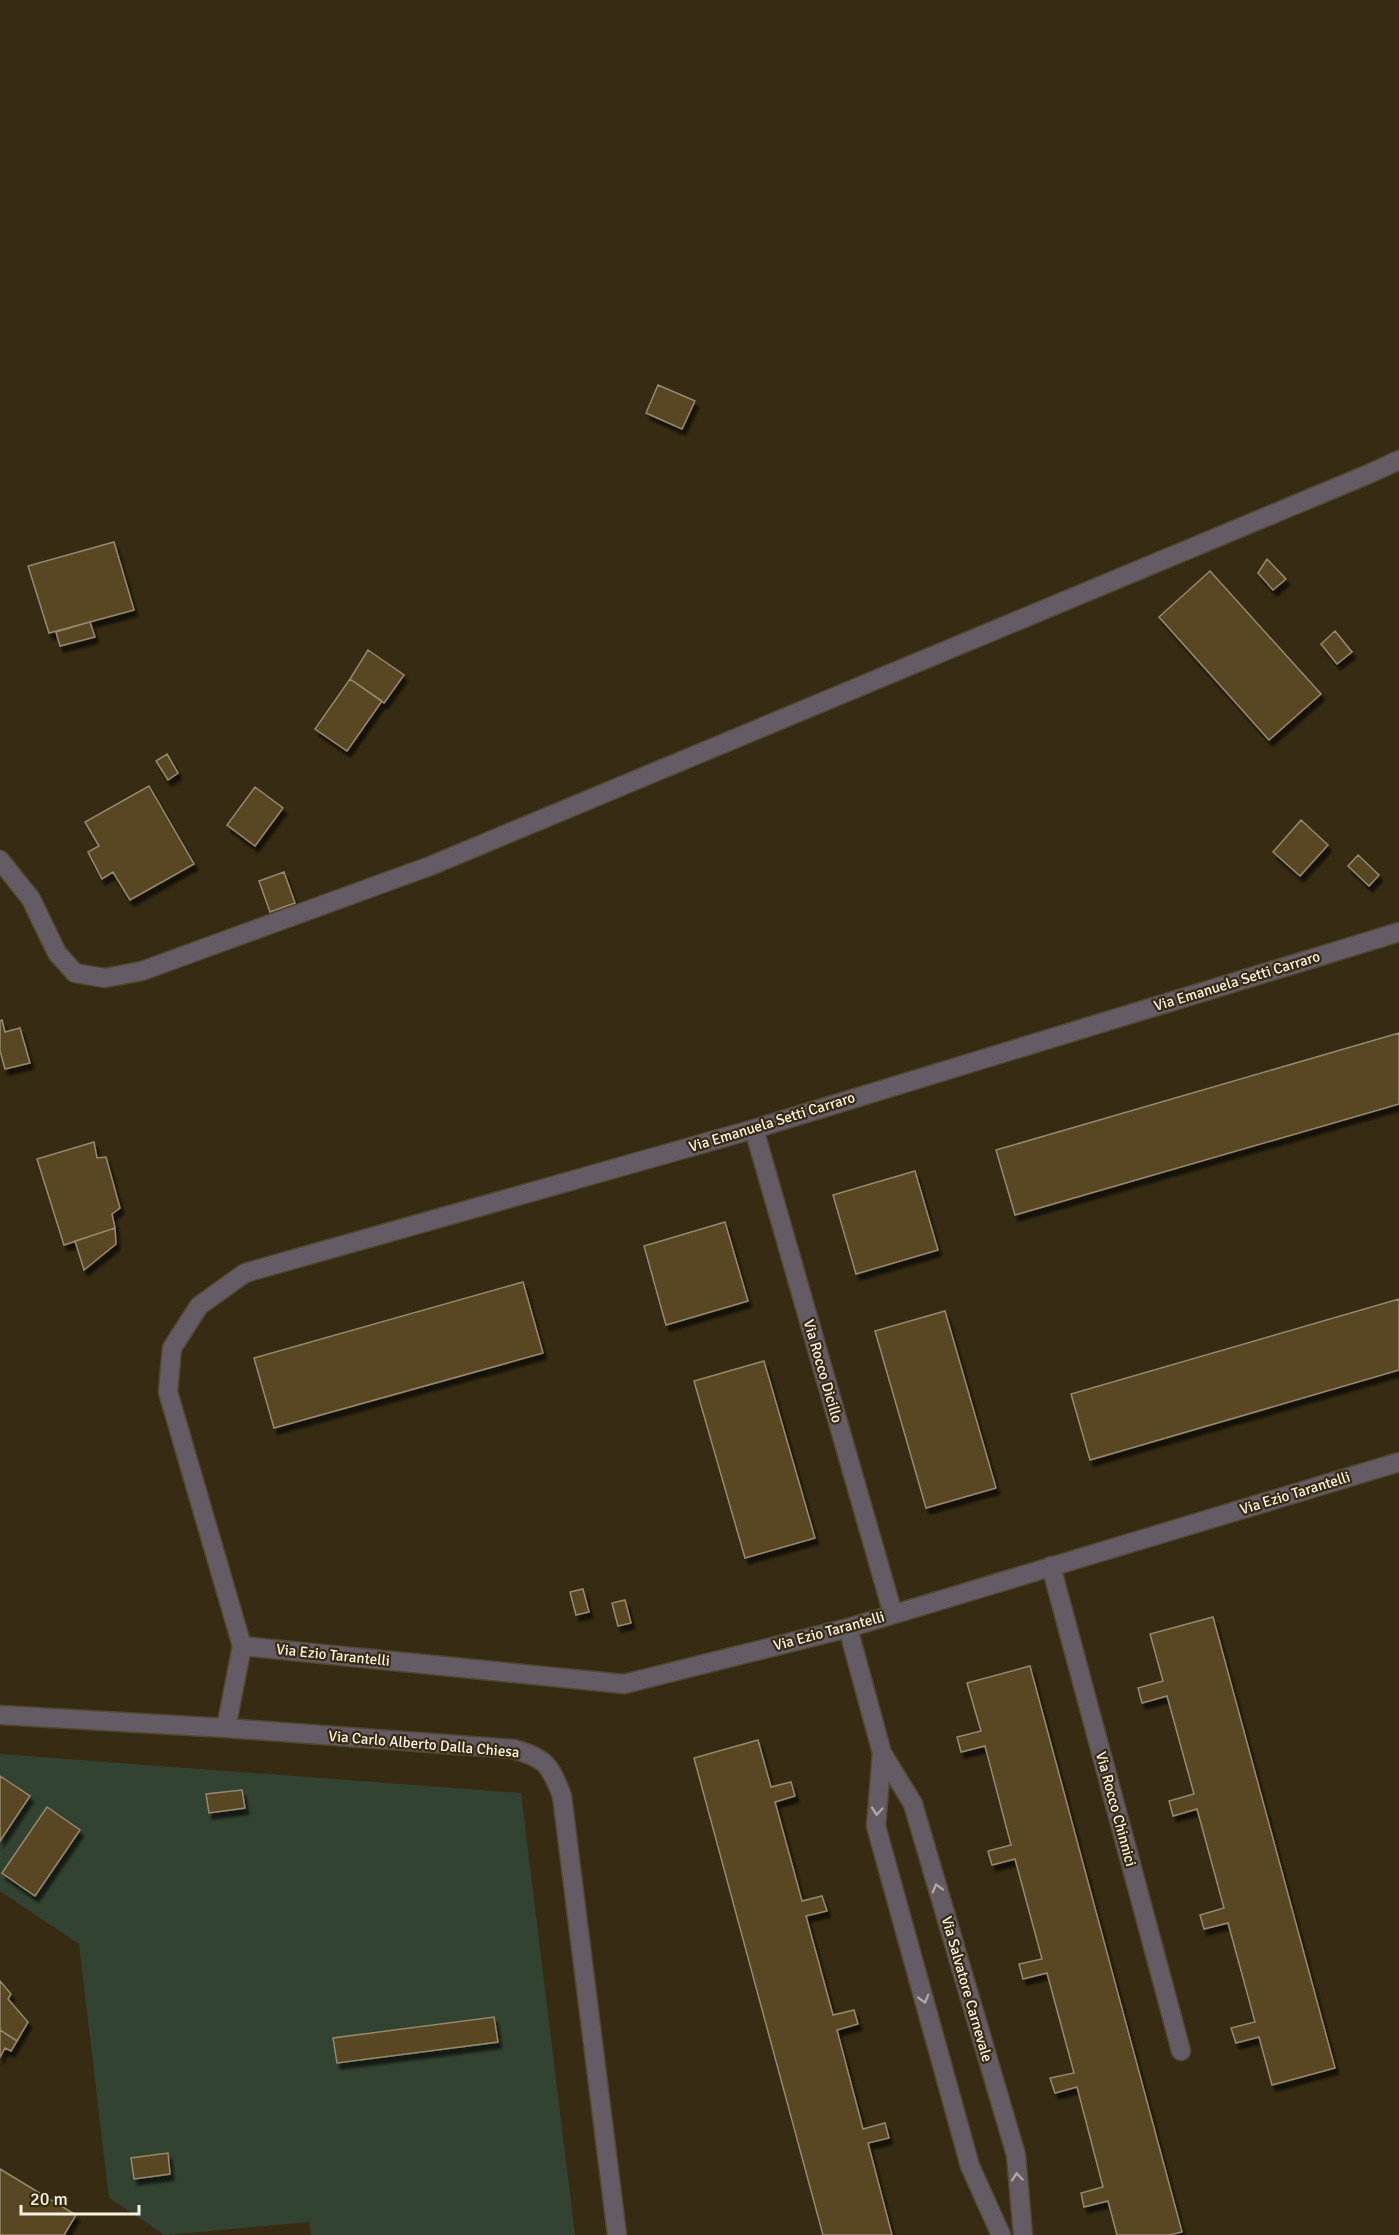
<svg xmlns="http://www.w3.org/2000/svg" width="1399" height="2235" viewBox="0 0 1399 2235" font-family="Signika,sans-serif">
  <style>
    .green { fill: #334331 }
    .building { fill: #584722; stroke: #95886d; stroke-width: 1.5; filter: url(#shadow) }
    .lines { fill: none; stroke-linecap: round; stroke-linejoin: round }
    .minor-casing { stroke: #524830; stroke-width: 21 }
    .minor { stroke: #655b64; stroke-width: 18 }
    .oneway { stroke: #aea6a3 }
    .labels { text-anchor: middle; dominant-baseline: central; stroke-width: 4.5; stroke-linejoin: round; paint-order: stroke }
    .street-label { font-size: 15px; fill: #f8f1e2; stroke: #372c13 }
  </style>
  <defs>
    <filter id="shadow"><feDropShadow dx="3.5" dy="6" stdDeviation="1.5" flood-color="#0009"/></filter>
  </defs>
  <rect width="100%" height="100%" fill="#372c13"/>
  <path class="green" d="M0,1754l521,39 54,442h-264l-2,-13 -144,13 -56,-37 -30,-254 -79,-53z"/>
  <path class="building" d="M658,385l37,16 -13,28 -36,-16z
    M114,542l20,68 -85,23 -21,-67z
    M1267,559l19,20 -13,11 -15,-17z
    M1210,571l111,123 -52,46 -110,-123z
    M90,622l5,15 -35,9 -4,-14z
    M1335,631l17,21 -15,12 -16,-20z
    M368,650l36,25 -20,28 -34,-24z
    M350,679l32,22 -35,50 -32,-22z
    M167,754l11,19 -10,7 -12,-19z
    M149,786l45,78 -64,36 -17,-28 -11,7 -14,-27 11,-6 -14,-24z
    M255,787l28,21 -28,38 -28,-21z
    M1301,820l27,25 -28,31 -27,-24z
    M1358,855l21,20 -10,11 -21,-20z
    M284,872l11,31 -25,9 -11,-31z
    M2,1020l3,12 15,-4 10,35 -25,6 -5,-18v-30z
    M1399,1033v71l-384,111 -19,-65z
    M94,1142l3,16 9,-1 14,51 -8,6 3,14 -51,17 -27,-86z
    M915,1171l23,79 -82,24 -23,-79z
    M725,1222l23,79 -82,24 -22,-79z
    M115,1228l1,16 -32,26 -9,-29z
    M523,1282l20,71 -269,75 -20,-70z
    M1399,1299v71l-309,90 -19,-66z
    M945,1311l51,177 -70,20 -51,-177z
    M764,1361l51,177 -70,20 -51,-177z
    M583,1589l6,23 -13,3 -6,-23z
    M625,1600l6,23 -13,3 -6,-23z
    M1213,1617l122,451 -63,17 -13,-48 -23,6 -5,-15 24,-6 -27,-99 -24,6 -4,-14 24,-7 -27,-99 -24,7 -4,-15 25,-7 -27,-98 -25,7 -4,-15 25,-7 -13,-47z
    M1030,1666l152,566 -13,3h-52l-9,-34 -24,6 -3,-14 22,-6 -26,-100 -22,6 -5,-15 24,-5 -27,-100 -24,6 -4,-15 23,-5 -27,-100 -23,6 -4,-14 23,-6 -26,-99 -24,6 -4,-15 24,-6 -14,-48z
    M758,1740l13,47 20,-5 4,14 -20,6 27,99 20,-5 5,15 -21,5 27,99 21,-5 4,14 -21,6 26,99 22,-6 4,15 -21,5 24,92h-69l-129,-477z
    M0,1776l30,20 -30,45z
    M242,1790l3,18 -36,5 -3,-19z
    M47,1807l33,23 -45,66 -33,-23z
    M0,1981l11,13 -3,5 20,23 -11,19 -17,-11z
    M494,2017l4,25 -161,21 -4,-25z
    M0,2030l17,11 -6,10 -6,-3 -5,9z
    M168,2153l2,21 -36,5 -3,-21z
    M0,2169l76,46 -12,20h-64z"/>
  <g class="lines">
    <g class="minor-casing">
      <path id="minor" d="M0,860l31,39 26,54 18,20 30,5 37,-7 288,-105 941,-393 28,-13
        M754,1129l139,485
        M1051,1566l130,485
        M848,1628l34,125 31,51 103,351 7,80
        M242,1646l382,38 224,-56 551,-166
        M0,1715l226,13 287,21c33,9 37,16 49,47l55,439
        M226,1728l16,-82 -74,-254 4,-44 27,-42 46,-33 509,-144 645,-197
        M882,1753l-6,73 94,340 31,69"/>
    </g>
    <use href="#minor" class="minor"/>
  </g>
  <defs><path id="oneway-chevron" d="M-2-3.5L2.5 0L-2 3.5" fill="none" stroke-width="1.6" stroke-linecap="round" stroke-linejoin="round" transform="scale(1.5)"/></defs>
  <g class="oneway">
    <use href="#oneway-chevron" transform="translate(877 1811) rotate(95)"/>
    <use href="#oneway-chevron" transform="translate(937 1888) rotate(-106)"/>
    <use href="#oneway-chevron" transform="translate(924 1999) rotate(74)"/>
    <use href="#oneway-chevron" transform="translate(1017 2177) rotate(-95)"/>
  </g>
  <g class="labels">
    <g class="street-label">
      <text transform="translate(1237 981) rotate(-17)">Via Emanuela Setti Carraro</text>
      <text transform="translate(772 1122) rotate(-17)">Via Emanuela Setti Carraro</text>
      <text transform="translate(823 1371) rotate(74)">Via Rocco Dicillo</text>
      <text transform="translate(1295 1493) rotate(-17)">Via Ezio Tarantelli</text>
      <text transform="translate(829 1631) rotate(-15)">Via Ezio Tarantelli</text>
      <text transform="translate(333 1655) rotate(6)">Via Ezio Tarantelli</text>
      <text transform="translate(424 1744) rotate(5)">Via Carlo Alberto Dalla Chiesa</text>
      <text transform="translate(1116 1809) rotate(75)">Via Rocco Chinnici</text>
      <text transform="translate(967 1989) rotate(74)">Via Salvatore Carnevale</text>
    </g>
  </g>
  <path d="M21 2205v9h118v-9" fill="none" stroke="#f8f1e2" stroke-width="3"/>
  <text x="30" y="2205" font-size="18" fill="#f8f1e2" stroke="#372c13" stroke-width="4.5" paint-order="stroke">20 m</text>
</svg>
